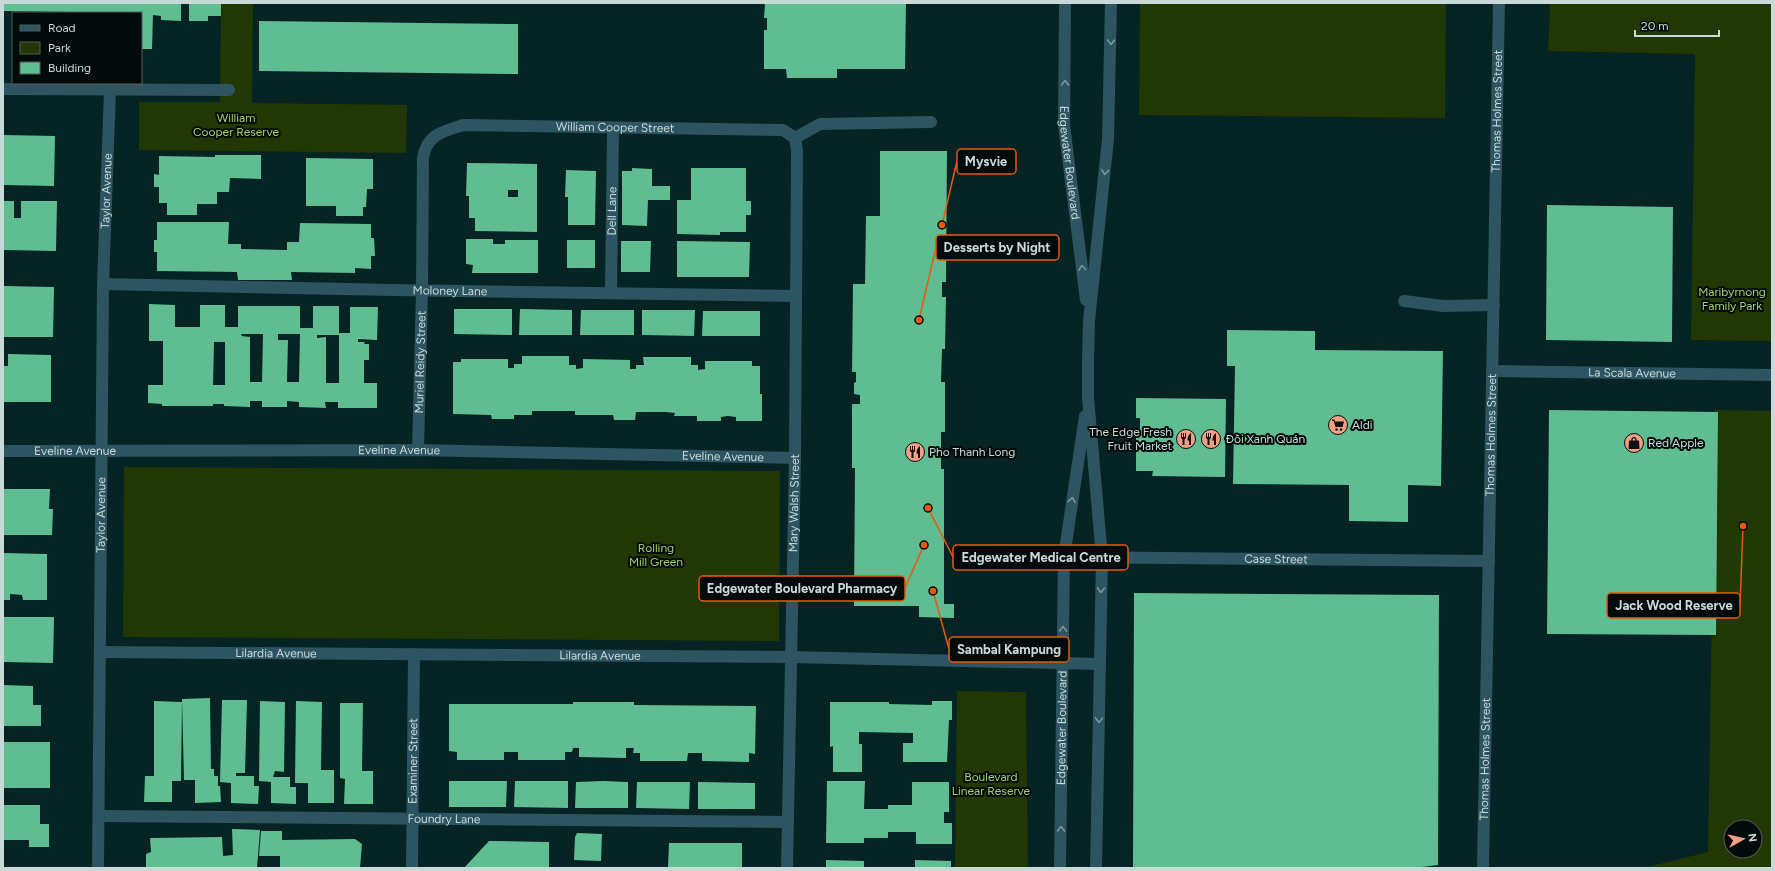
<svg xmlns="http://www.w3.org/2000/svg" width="1775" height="871" viewBox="0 0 1775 871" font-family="Figtree,sans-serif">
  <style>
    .green { fill: #213704; fill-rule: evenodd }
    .building { fill: #60bd91; fill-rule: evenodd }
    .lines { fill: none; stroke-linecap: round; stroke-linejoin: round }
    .minor { stroke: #2c5461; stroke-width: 12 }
    .oneway { stroke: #7a969c }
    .labels { text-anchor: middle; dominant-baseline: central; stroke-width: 4; stroke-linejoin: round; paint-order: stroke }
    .street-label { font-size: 12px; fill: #c9d9d8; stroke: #020b0a }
    .park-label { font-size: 12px; fill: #a0d16c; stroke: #020b0a }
    .poi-label { font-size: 12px; fill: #c9d9d8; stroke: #020b0a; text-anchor: start }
    .leader { fill: none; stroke: #e8590c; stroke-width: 1.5 }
    .callout-dot { fill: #e8590c; stroke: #020b0a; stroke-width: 1.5 }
    .callout { fill: #020b0a; stroke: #e8590c; stroke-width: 1.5 }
    .callout-label { font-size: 13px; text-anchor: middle; font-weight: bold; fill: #c9d9d8 }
  </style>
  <rect width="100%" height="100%" fill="#062423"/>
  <path class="green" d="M221,3h32l-1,100 155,2 -1,48 -267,-3v-48h81z
    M1140,3h306l-1,115 -306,-3z
    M1550,3h222v338l-81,-1 4,-286 -147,-3z
    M1715,410l57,1v457h-129l65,-16zM1731,827h24v24h-24z
    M124,467l656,4 -1,170 -656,-4z
    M957,691l69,1 2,176h-73z"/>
  <path class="building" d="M3,3h178v18l-20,-1v-4l-8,-1 -1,34h-11v-36l-138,-2z
    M189,3h32v13h-13v5h-19z
    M765,3h141l-1,66h-68v9h-50l-1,-9h-22v-39h3v-12h-3z
    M259,21l259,3v50l-259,-3z
    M3,135l52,1 -1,50 -51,-1z
    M880,151h67l-1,131h-4v15h4l-1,52h-3l-1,33h4v50h-4v37h3v135h10v14l-35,-1v-11h-65l1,-138h-3v-64h8v-9l-6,-1v-11l2,-1v-10h-4l1,-88h12l1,-68h14z
    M215,155h46v24l-31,-1 -1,14h-12v12h-20v11h-30v-12h-8v-16h-5v-13l5,1v-19l56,1z
    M306,158l67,1v30h-6l-1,18h-3v9h-27v-10h-30z
    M467,163l70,1v68l-62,-1v-13h-6v-22h-3zM508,190h10v7h-10z
    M632,168l20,1v17h18v14h-22l-1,26 -25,-1v-54h10z
    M691,168h55v33h5v14h-5v17h-26v3l-43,-1v-34h14z
    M566,170l30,1 -1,54h-27v-28h-3z
    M3,201h11v17h7v-17h36l-1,50 -53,-1z
    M1547,205l126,2 -1,135 -126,-2z
    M157,222h72l-1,22h13v5l46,1v-8h12l1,-19 71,1v14h3l1,18h-4v13l-16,-1v5l-64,-1 1,8h-54l-1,-8 -80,-1v-19h-3v-12h3z
    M466,239h27v5h12v-4h33v33h-66l1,-8 -7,-1z
    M567,240h28v28h-28z
    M621,241h30l-1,31h-29z
    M677,241l73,1 -1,35h-72z
    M3,286l51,1 -1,50h-50z
    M149,304l26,1v22h25v-22h25v22h13v-21h62v22h13v-22h26v27h11v-26h28l-1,33 -19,-1v3h7l-1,2h5v16h-5v23h13v25h-39v-6h-13l1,6 -27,-1v-5l-12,-1v6h-25v-6h-12v6l-26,-1v-2h-11v2h-51v-2l-14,-1v-18h15v-44h-14zM241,334h22l-1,48h-12v-45l-8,-1zM278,334h22l-1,48h-12l1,-42h-10zM317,335h22v48h-13v-46l-9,1zM214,342h11v43h-12z
    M454,309h58v26l-58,-1z
    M520,309l52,1v25h-53z
    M581,310h53v25h-54z
    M642,310h53l-1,26 -52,-1z
    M703,311h57v25h-58z
    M1227,330l88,1v19l128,1 -2,135 -33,-1v37l-59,-1v-36l-116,-1 2,-118h-8z
    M8,354l43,1v47h-48v-36h5z
    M522,356h47v9h7v4l7,-1v-9l47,1v9h6v-4h8l-1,-8h48v8h7v5l7,-1v-8h47v5h8v28h2v27h-26v-4l-8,-1 -7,1v4h-24v-5h-23l1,-3 -9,-1h-30l-1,8h-21l-1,-5h-38v-4h-43v4h-18v4h-22l-1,-4 -38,-1v-52h8v-3h47v9h6v-4h8z
    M1136,398l90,1 -1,78 -73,-1 1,-5h-17v-33l4,-1v-19h-4z
    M1549,410l169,2 -2,223 -169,-1z
    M3,489h47l-1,20h4l-1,26h-49z
    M3,553l44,1v46h-24l-1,-5 -12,-1v6h-7z
    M1134,593l305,2 -1,270 -24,3h-281z
    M3,617h51l-1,46 -50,-1z
    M3,685l30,1v19h8v21h-38z
    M210,698l1,71h3v7h4v10h2l1,16 -26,1v-23h-11l-2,-81z
    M222,700h25l-2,73h-9v3h18v10h5l-1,18 -27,-1v-20l-11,-1z
    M154,701l28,1 -1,79h-9v21h-28l1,-26h9z
    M260,701l25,1 -1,70 -9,-1 -2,6h17v10h6v17l-25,-1v-21l-12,-1z
    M296,701l26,1 -1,68h13v33h-26v-20h-13z
    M932,701h20v19h-3l-2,42h-44v-19h10v-10l-54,-1v12h3v28h-29v-26l-3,1v-45h59v2l43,1z
    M573,702h61v3l122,1 -1,48 -6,-1v9l-47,-1v-8h-14l-1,8h-47v-8h-7l1,-5h-8v10l-47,-1v-9h-6l-1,4h-7v8h-47v-8h-14v8h-47v-8l-8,-1v-47h124z
    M340,703h23l-1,68h11v33h-29l1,-25 -5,-1z
    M3,742h47v46h-47z
    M449,781h58l-1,26h-57z
    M515,781h53v27l-54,-1z
    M603,781l25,1v26h-53l1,-26z
    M827,781h38l-1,28h24v-4h24v-23h37v30h-5v11h8v21h-36v-12h-28v6h-24v5h-38z
    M637,782h53l-1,27 -53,-1z
    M698,782l57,1v26h-57z
    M3,805h37v19h9v23h-20v-7h-26z
    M232,829l28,1 -3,38h-111v-14l5,-2 -1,-14 72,-1 1,19 10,-1z
    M261,831h21v9l73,-1 7,5 -2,24h-80v-12h-21z
    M577,833l25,1 -1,27 -27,-1 1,-23z
    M489,841l60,1v26h-85z
    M669,843h73v25h-74z
    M826,860l38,1v7h-38z
    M915,860l36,1v7h-36z"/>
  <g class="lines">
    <g class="minor">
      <path id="s1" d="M1065,3l-1,122 22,175"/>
      <path d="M3,89l226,1"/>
      <path d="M795,138l25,-14 111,-2"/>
      <path id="s2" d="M103,284l290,6 403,6"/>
      <path id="s3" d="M611,293l2,-165"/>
      <path d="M1404,301l39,5 51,-1"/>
      <path id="s4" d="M1492,371l280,4"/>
      <path id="s5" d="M418,450l4,-159 1,-133c4,-24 19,-26 40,-33l320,5 12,8"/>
      <path id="s6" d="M3,451l415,-1 377,8"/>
      <path id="s7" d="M1064,557l425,4"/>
      <path id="s8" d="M100,652l690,5 310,7"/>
      <path id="s9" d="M99,816l689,6"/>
      <path id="s10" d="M98,868l5,-584 7,-194"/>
      <path id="s11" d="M412,868l2,-214"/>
      <path id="s12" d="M787,868l8,-410 2,-308 -2,-12"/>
      <path id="s13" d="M1060,868l4,-311 21,-141"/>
      <path d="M1096,868l6,-310 -14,-161v-37l1,-39 19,-182 3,-136"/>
      <path id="s14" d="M1483,868l16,-865"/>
    </g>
  </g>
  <defs><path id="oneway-chevron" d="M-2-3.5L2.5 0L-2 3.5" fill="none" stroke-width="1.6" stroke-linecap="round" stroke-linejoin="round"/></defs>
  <g class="oneway">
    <use href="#oneway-chevron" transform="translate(1111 42) rotate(91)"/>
    <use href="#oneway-chevron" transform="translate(1065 83) rotate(-90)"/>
    <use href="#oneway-chevron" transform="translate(1105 172) rotate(96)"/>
    <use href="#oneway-chevron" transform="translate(1082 268) rotate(-97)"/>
    <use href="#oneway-chevron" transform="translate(1072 500) rotate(-81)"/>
    <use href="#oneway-chevron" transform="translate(1101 590) rotate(91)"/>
    <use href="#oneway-chevron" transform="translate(1063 629) rotate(-90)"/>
    <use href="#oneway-chevron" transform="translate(1099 720) rotate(91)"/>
    <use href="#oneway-chevron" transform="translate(1061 829) rotate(-89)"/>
  </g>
  <defs>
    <g id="supermarket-disc" transform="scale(1)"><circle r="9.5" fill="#f39f85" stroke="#020b0a"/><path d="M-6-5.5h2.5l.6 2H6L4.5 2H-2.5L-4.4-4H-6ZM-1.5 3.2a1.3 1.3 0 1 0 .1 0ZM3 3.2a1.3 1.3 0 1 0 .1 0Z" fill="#111"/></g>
    <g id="restaurant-disc" transform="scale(1)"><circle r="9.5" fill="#f39f85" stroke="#020b0a"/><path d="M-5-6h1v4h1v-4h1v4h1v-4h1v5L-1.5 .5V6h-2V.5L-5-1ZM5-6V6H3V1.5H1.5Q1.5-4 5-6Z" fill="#111"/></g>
    <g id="shop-disc" transform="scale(1)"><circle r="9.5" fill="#f39f85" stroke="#020b0a"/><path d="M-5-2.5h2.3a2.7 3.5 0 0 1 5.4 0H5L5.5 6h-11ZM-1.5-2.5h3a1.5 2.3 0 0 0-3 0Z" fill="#111"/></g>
  </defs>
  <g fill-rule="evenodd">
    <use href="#supermarket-disc" x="1338" y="425"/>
    <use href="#restaurant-disc" x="1186" y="439"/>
    <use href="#restaurant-disc" x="1211" y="439"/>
    <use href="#shop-disc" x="1634" y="443"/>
    <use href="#restaurant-disc" x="915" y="452"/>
  </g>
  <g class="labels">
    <g class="street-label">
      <text stroke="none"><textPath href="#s14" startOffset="757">Thomas Holmes Street</textPath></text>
      <text stroke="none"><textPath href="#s5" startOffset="500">William Cooper Street</textPath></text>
      <text stroke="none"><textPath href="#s1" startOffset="160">Edgewater Boulevard</textPath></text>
      <text stroke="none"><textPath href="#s10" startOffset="677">Taylor Avenue</textPath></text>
      <text stroke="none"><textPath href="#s3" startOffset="82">Dell Lane</textPath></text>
      <text stroke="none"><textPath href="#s2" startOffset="347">Moloney Lane</textPath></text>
      <text stroke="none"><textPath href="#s5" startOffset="88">Muriel Reidy Street</textPath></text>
      <text stroke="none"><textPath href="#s4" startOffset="140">La Scala Avenue</textPath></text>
      <text stroke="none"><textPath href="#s14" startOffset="433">Thomas Holmes Street</textPath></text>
      <text stroke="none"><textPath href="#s6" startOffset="72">Eveline Avenue</textPath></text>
      <text stroke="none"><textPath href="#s6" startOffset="396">Eveline Avenue</textPath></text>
      <text stroke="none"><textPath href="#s6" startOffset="720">Eveline Avenue</textPath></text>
      <text stroke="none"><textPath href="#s12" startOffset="365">Mary Walsh Street</textPath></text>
      <text stroke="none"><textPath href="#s10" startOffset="353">Taylor Avenue</textPath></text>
      <text stroke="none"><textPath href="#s7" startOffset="212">Case Street</textPath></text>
      <text stroke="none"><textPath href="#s8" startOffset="176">Lilardia Avenue</textPath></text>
      <text stroke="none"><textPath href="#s8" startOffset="500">Lilardia Avenue</textPath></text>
      <text stroke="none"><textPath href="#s13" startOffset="140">Edgewater Boulevard</textPath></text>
      <text stroke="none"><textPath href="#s14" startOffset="109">Thomas Holmes Street</textPath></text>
      <text stroke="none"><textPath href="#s11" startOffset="107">Examiner Street</textPath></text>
      <text stroke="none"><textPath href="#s9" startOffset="345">Foundry Lane</textPath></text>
    </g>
    <g class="park-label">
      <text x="236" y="118">William<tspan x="236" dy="14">Cooper Reserve</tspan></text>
      <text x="1732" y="292">Maribyrnong<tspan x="1732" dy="14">Family Park</tspan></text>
      <text x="656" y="548">Rolling<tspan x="656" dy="14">Mill Green</tspan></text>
      <text x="991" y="777">Boulevard<tspan x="991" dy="14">Linear Reserve</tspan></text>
    </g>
    <g class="poi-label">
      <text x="1352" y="425">Aldi</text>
      <text x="1172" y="432" text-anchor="end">The Edge Fresh<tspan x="1172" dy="14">Fruit Market</tspan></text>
      <text x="1225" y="439">Đồi Xanh Quán</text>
      <text x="1648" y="443">Red Apple</text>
      <text x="929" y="452">Pho Thanh Long</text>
    </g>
  </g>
  <path class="leader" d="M942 225L957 161M919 320L936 247M928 508L953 557M924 545L905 588M1743 526L1740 606M933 591L949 649"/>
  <g class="callout-dot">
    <circle cx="942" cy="225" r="4"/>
    <circle cx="919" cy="320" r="4"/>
    <circle cx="928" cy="508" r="4"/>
    <circle cx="924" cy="545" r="4"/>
    <circle cx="1743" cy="526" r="4"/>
    <circle cx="933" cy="591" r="4"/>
  </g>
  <g class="callout">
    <rect x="957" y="149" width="59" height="25" rx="4"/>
    <rect x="936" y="235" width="123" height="25" rx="4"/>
    <rect x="953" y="545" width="175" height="25" rx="4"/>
    <rect x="699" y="576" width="206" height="25" rx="4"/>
    <rect x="1607" y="593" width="133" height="25" rx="4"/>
    <rect x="949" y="637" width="120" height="25" rx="4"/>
  </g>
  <g class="callout-label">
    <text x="986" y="166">Mysvie</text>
    <text x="997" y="252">Desserts by Night</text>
    <text x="1041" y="562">Edgewater Medical Centre</text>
    <text x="802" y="593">Edgewater Boulevard Pharmacy</text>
    <text x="1674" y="610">Jack Wood Reserve</text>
    <text x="1009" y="654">Sambal Kampung</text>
  </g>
  <rect width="1775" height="871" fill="none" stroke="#c9d9d8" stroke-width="8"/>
  <rect x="12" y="12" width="130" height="72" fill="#020b0a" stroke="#525d5c"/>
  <rect x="20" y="25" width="20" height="6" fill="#2c5461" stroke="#525d5c"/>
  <text x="48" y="32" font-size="12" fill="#c9d9d8">Road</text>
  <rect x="20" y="42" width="20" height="12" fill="#213704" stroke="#525d5c"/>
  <text x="48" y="52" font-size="12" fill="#c9d9d8">Park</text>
  <rect x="20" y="62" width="20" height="12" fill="#60bd91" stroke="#525d5c"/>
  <text x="48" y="72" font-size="12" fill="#c9d9d8">Building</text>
  <g transform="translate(1743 839) rotate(82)"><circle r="19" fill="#020b0a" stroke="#525d5c"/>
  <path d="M0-3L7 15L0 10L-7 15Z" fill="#f39f85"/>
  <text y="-6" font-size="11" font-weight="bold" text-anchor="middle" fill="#c9d9d8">N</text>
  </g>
  <path d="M1635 30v6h84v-6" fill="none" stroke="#c9d9d8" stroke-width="2"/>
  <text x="1641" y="30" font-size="12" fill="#c9d9d8" stroke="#020b0a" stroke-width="3" paint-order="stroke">20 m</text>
</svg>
